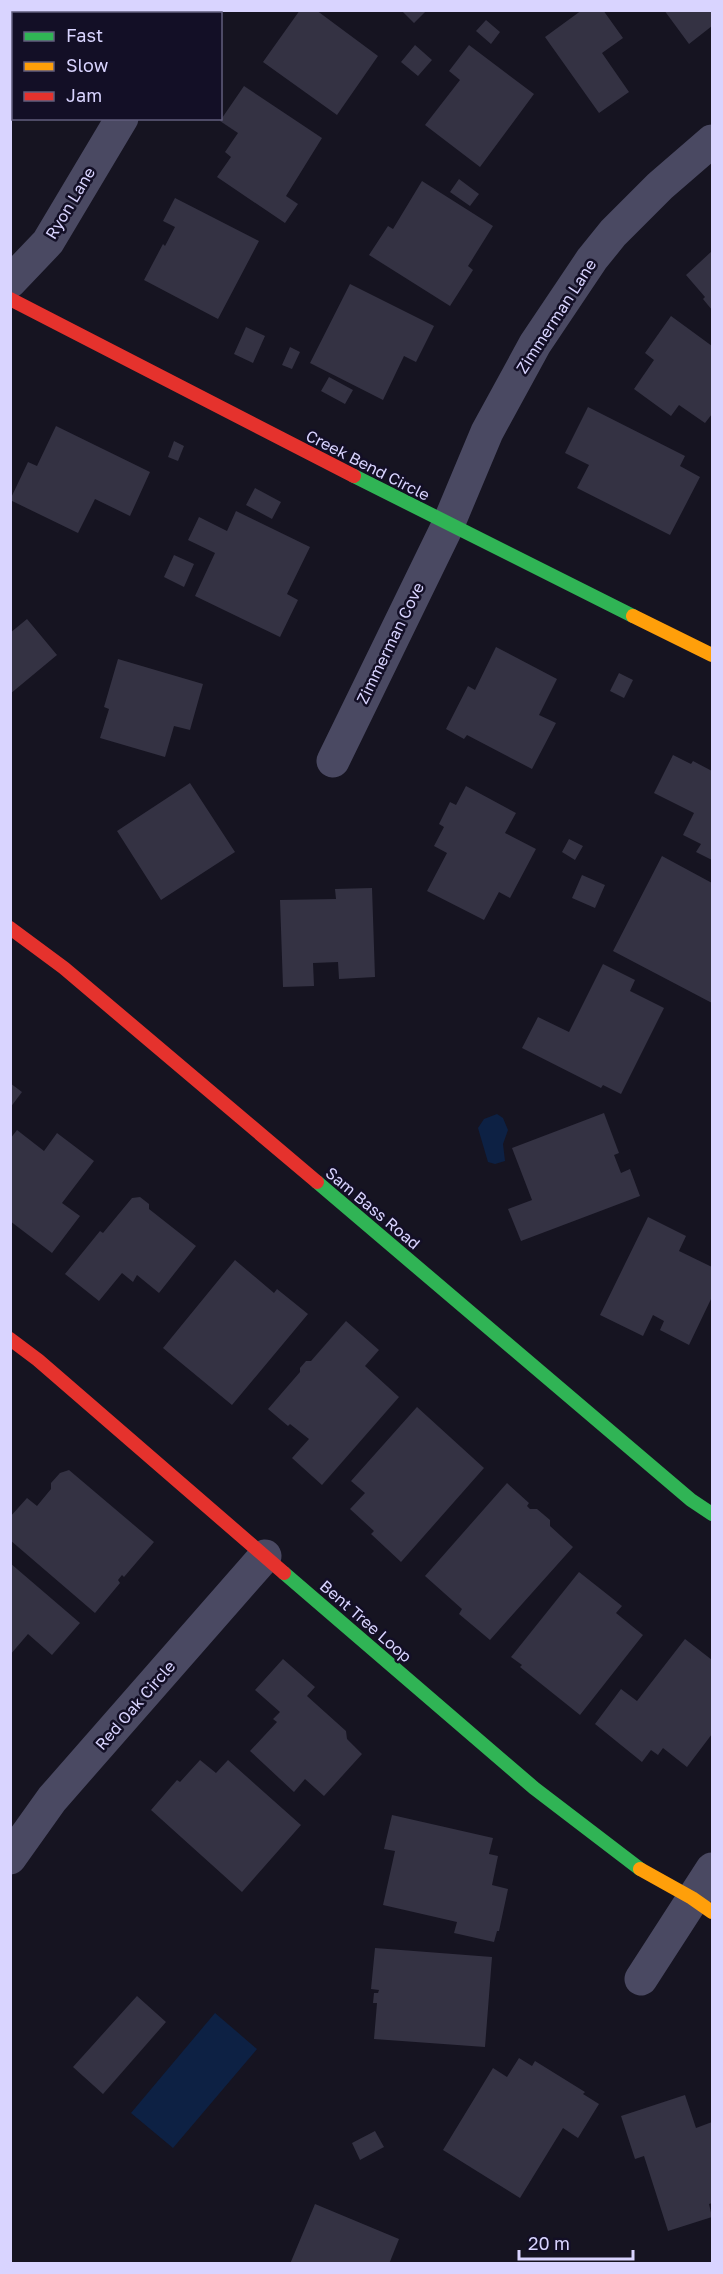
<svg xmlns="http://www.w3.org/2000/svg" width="723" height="2274" viewBox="0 0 723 2274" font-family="'Golos Text',sans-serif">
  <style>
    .water { fill: #0d2144 }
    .building { fill: #343243 }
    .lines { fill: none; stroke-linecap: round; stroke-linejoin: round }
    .street { stroke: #4a4962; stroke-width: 33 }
    .fast { stroke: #30b455; stroke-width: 14 }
    .slow { stroke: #ff9f0a; stroke-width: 14 }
    .jam { stroke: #e5322d; stroke-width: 14 }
    .labels { text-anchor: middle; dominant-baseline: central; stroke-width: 5; stroke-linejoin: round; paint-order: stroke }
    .street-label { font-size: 16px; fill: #d9d4ff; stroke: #130f26 }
  </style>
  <rect width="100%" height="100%" fill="#161421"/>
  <path class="water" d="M497,1114l6,4 5,12 -5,14 2,17 -10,3 -7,-2 -10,-34 6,-9z
    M215,2013l42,36 -84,99 -42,-35z"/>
  <path class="building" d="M10,10h76l-2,4h-70v19l-4,-2z
    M300,10h16l62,46 -41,59 -74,-53z
    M401,10h26l-13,13z
    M582,10h21l20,28 -21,15 27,39 -30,21 -54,-76z
    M664,10h48v16l-23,18z
    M486,20l14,12 -9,12 -15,-13z
    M415,45l17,15 -14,16 -17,-14z
    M469,45l65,49 -54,73 -55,-42 35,-45 -11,-9z
    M244,86l78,52 -36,58 12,8 -13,19 -68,-46 14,-20 -6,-5 13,-19 -18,-12z
    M10,89l4,1v21l-4,5z
    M459,179l20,15 -9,12 -20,-14z
    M422,181l71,45 -25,40 5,4 -23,36 -81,-51 19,-29 5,3z
    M175,198l84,43 -41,78 -74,-39 19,-36 2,2 10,-19 -12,-6z
    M712,251v59l-9,-11 2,-2 -19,-22z
    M350,284l84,42 -18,36 -12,-6 -21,44 -73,-37z
    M671,316l41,30v68l-7,9 -26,-18 -8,11 -37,-27 20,-29 -9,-7z
    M246,327l19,9 -12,27 -19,-9z
    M290,347l10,5 -8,17 -10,-4z
    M329,377l24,13 -8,14 -24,-13z
    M588,407l97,49 -5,10 20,11 -30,58 -93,-47 12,-23 -24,-12z
    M56,426l94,46 -20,44 -35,-17 -17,34 -68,-33 18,-38 9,4z
    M174,441l10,5 -6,15 -10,-4z
    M255,488l26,14 -9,17 -26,-14z
    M236,511l74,36 -23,47 11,6 -18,37 -85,-41 20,-43 -27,-13 11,-23 28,14z
    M174,555l20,9 -10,23 -20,-10z
    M27,619l30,36 -47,39v-61z
    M496,647l61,32 -18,36 17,8 -24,46 -65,-34 -3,4 -18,-10 22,-43 7,4z
    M118,659l85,25 -13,46 -16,-4 -9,31 -65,-19 9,-29 -5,-2z
    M619,673l14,7 -9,18 -14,-7z
    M673,755l18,9 2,-3 19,10v89l-16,-8 5,-8 -18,-9 11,-22 -40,-20z
    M190,783l45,69 -74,48 -44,-69z
    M466,786l50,27 -11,20 31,16 -26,49 -11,-6 -15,28 -57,-29 20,-38 -13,-7 10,-19 -5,-3 11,-22 6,3z
    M569,839l14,7 -8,14 -13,-8z
    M662,856l50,27v120l-99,-52z
    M582,875l23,10 -10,23 -23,-10z
    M372,888l3,89 -36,2 -1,-17 -25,1 1,23 -31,1 -3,-87 56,-1 -1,-10z
    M603,964l32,16 -5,11 34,17 -43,86 -18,-9 -2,3 -79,-40 16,-31 31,15z
    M10,1083l12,9 -12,16z
    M604,1113l15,40 -5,2 7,18 9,-4 10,27 -119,45 -13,-32 24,-9 -20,-52z
    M17,1130l27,21 13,-18 37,28 -32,42 18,13 -28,37 -42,-32v-82z
    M140,1197l9,7v5l47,37 -37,47 -22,-18 -4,7 -11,-9 -23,28 -34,-27 35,-43 3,2 29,-35z
    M648,1217l38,19 -7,15 33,16v30l-23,48 -29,-15 4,-9 -11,-6 -10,21 -43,-21z
    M235,1260l39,33 3,-4 31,25 -76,91 -69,-57z
    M346,1321l33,29 -14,16 34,31 -77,88 -30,-27 17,-19 -19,-15 -2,2 -20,-17 32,-37v-4l6,-7h5z
    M417,1407l67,61 -83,94 -30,-28 3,-3 -24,-22 15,-16 -14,-12z
    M69,1470l85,72 -30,35 -2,-2 -4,5 2,3 -25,30 -85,-73v-23l17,-19 10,8 14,-17v-6l9,-10z
    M507,1483l22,20 -2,3 3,3h7l13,11v6l23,21 -83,93 -31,-26 3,-5 -37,-33z
    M10,1563l70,60 -28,32 -24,-21 -18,21z
    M579,1572l43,34 -6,7 27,22 -63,80 -60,-48 2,-2 -11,-8z
    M685,1639l27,21v74l-25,33 -24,-19 -5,7 -7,-5 -9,12 -47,-38 26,-35 16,12z
    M283,1659l32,28 -8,9 39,35 1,8 15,15 -38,42 -19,-17 -11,13 -44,-41 27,-29 -4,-3 7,-7 -25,-22z
    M200,1760l16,13 12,-13 73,65 -59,67 -91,-82 26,-30 3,2z
    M392,1815l101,23 -4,16 9,2 -6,29 16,4 -9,42h-2l-3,11 -40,-9 3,-11 -74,-17 12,-54 -11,-2z
    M375,1948l117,9 -7,90 -111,-8 3,-36h-4l1,-10h4l1,-3 -8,-1z
    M137,1996l29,26 -63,72 -30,-27z
    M519,2058l13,8 3,-5 50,31 -2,2 16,10 -21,34 -15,-10 -43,70 -77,-48 50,-82 14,9z
    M685,2095l11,33 16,-6v81l-3,1 3,13 -44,14 -24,-75 -9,3 -14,-43z
    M375,2131l9,16 -24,13 -8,-17z
    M315,2204l84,35 -10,25h-99z"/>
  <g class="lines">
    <path class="street" d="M197,14l2,-4
      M10,282l38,-40 74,-124
      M333,761l115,-236 39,-93 48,-88 57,-85 21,-26 47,-47 52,-45
      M10,1858l42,-59 213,-243
      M641,1979l71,-110"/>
    <path class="fast" d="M354,476l279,140
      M317,1182l374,318 21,14
      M284,1573l250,215 106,81"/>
    <path class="slow" d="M633,616l79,39
      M640,1869l52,29 20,14"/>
    <path class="jam" d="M10,299l344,177
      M10,928l54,40 253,214
      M10,1339l28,21 246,213"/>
  </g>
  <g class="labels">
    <g class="street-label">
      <text transform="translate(70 203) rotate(-59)">Ryon Lane</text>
      <text transform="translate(556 316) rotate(-57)">Zimmerman Lane</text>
      <text transform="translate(368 465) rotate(27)">Creek Bend Circle</text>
      <text transform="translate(390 643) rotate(-64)">Zimmerman Cove</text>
      <text transform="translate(373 1208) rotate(40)">Sam Bass Road</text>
      <text transform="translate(366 1621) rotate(41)">Bent Tree Loop</text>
      <text transform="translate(135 1705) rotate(-49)">Red Oak Circle</text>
    </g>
  </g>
  <rect width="723" height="2274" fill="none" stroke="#d9d4ff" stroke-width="24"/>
  <rect x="12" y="12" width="210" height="108" fill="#130f26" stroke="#625e7d" stroke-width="1.5"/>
  <rect x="24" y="32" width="30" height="9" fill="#30b455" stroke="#625e7d" stroke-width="1.5"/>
  <text x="66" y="42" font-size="18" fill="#d9d4ff">Fast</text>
  <rect x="24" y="62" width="30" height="9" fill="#ff9f0a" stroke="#625e7d" stroke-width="1.5"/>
  <text x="66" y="72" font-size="18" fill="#d9d4ff">Slow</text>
  <rect x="24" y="92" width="30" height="9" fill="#e5322d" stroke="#625e7d" stroke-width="1.5"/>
  <text x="66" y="102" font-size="18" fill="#d9d4ff">Jam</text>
  <path d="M519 2250v9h114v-9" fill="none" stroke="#d9d4ff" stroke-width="3"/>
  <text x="528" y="2250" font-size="18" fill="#d9d4ff" stroke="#130f26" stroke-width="4.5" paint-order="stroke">20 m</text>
</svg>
